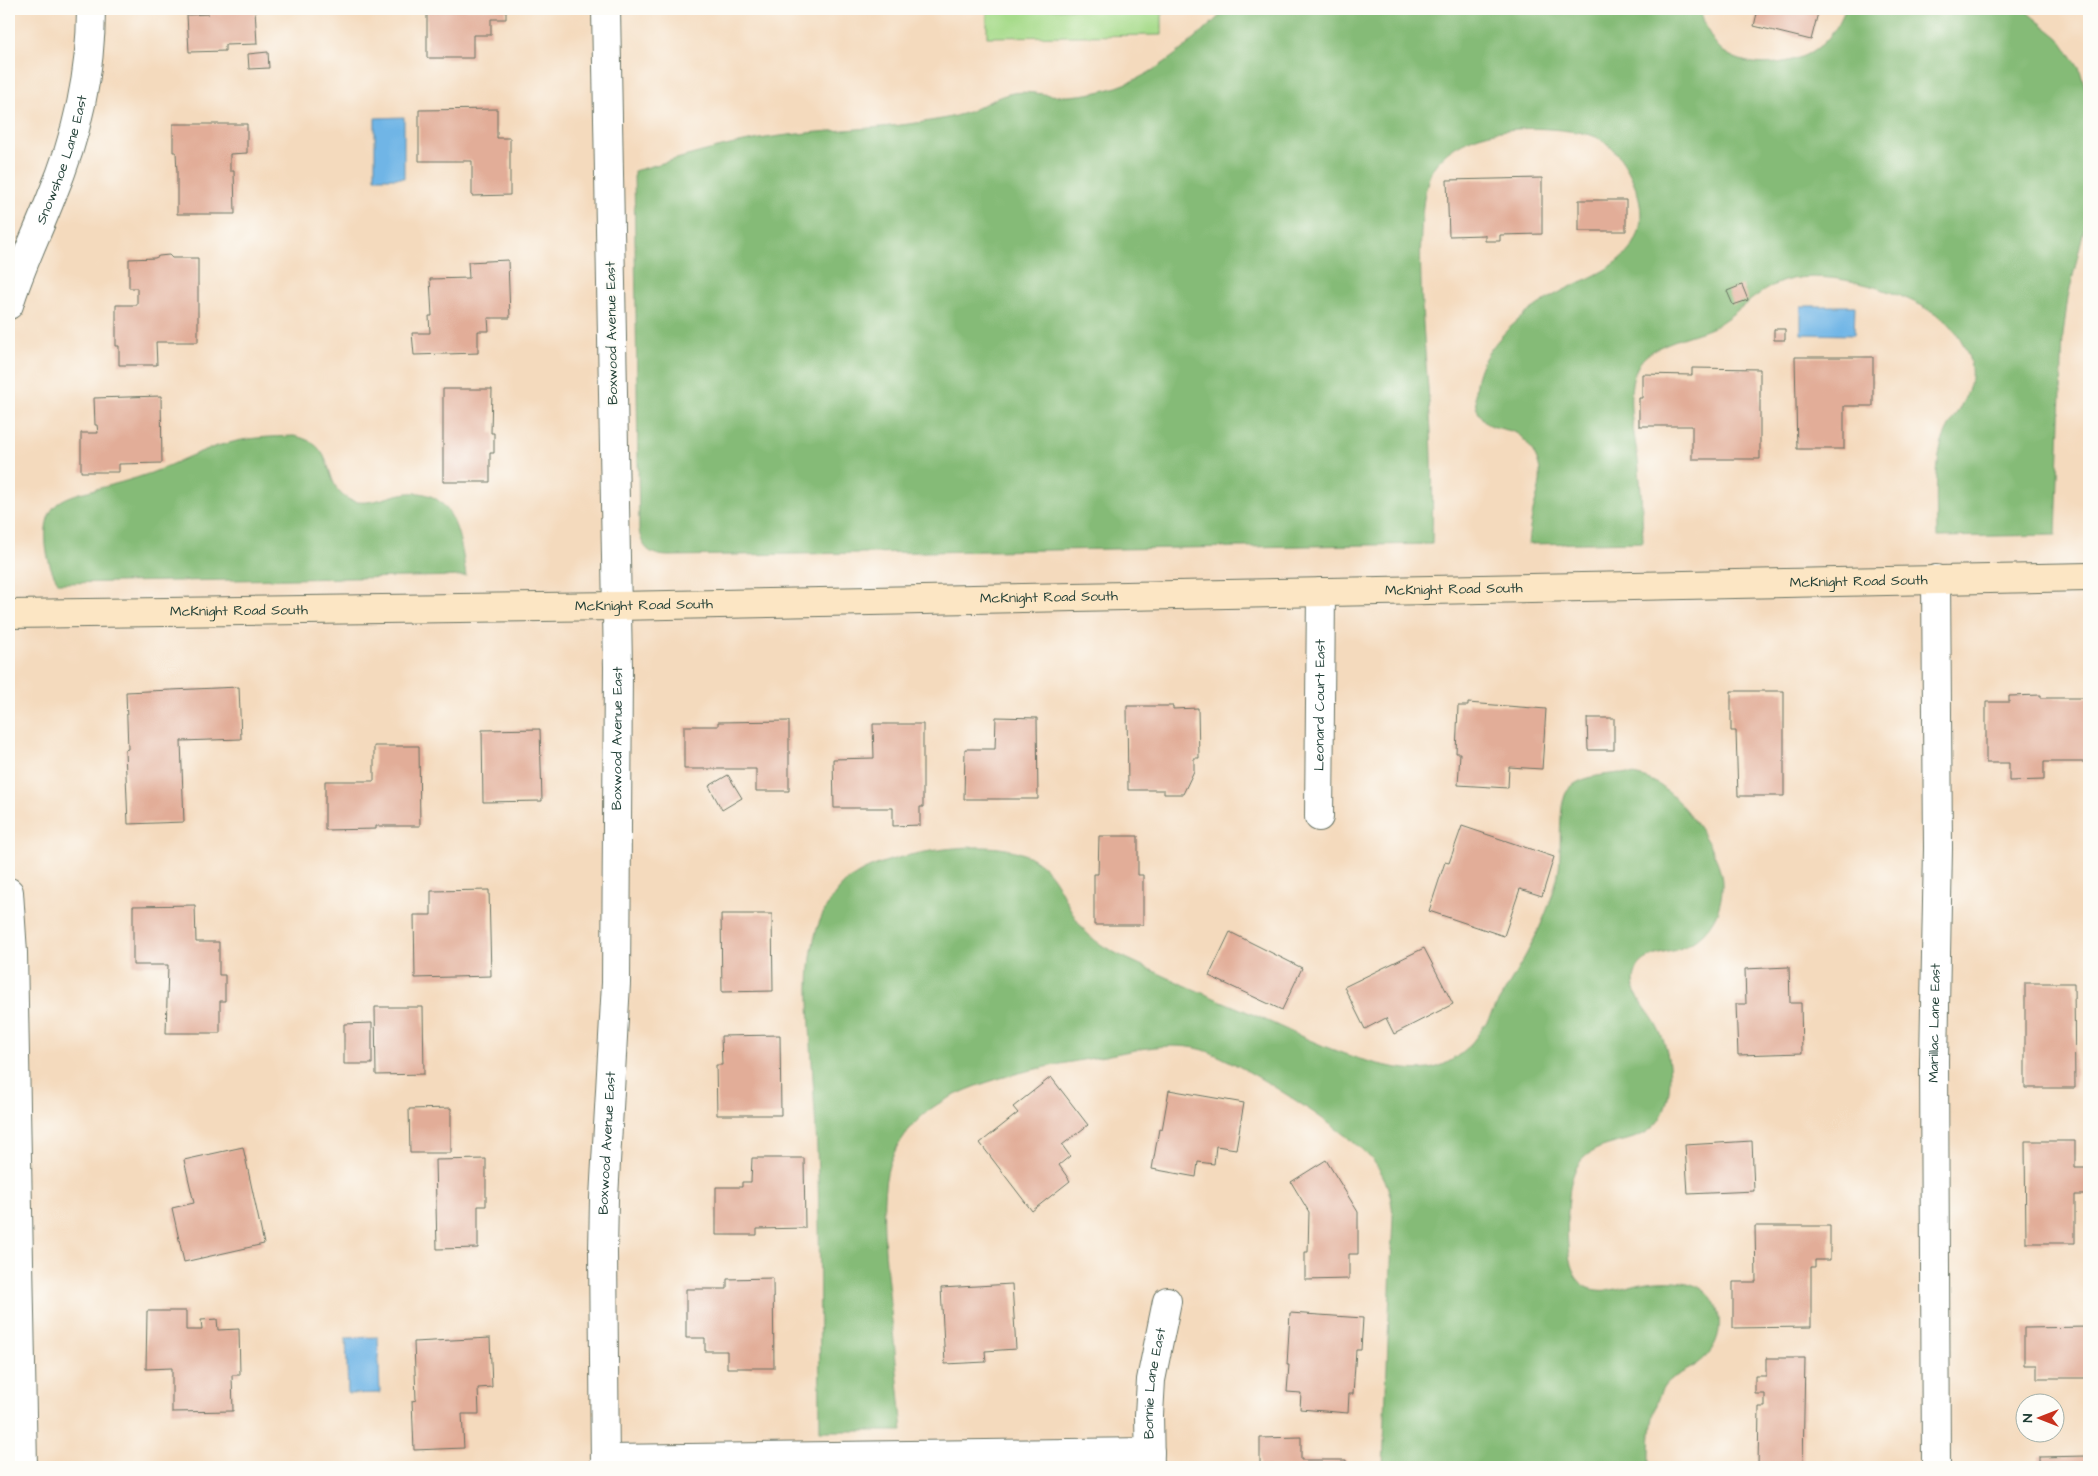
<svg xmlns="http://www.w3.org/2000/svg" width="2098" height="1476" viewBox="0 0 2098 1476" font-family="'Architects Daughter',sans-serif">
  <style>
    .green { fill: #a7db8b; stroke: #638c60 }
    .forest { fill: #85bb77; stroke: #527c56 }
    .water { fill: #70b5e6; stroke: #48798d }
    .building { fill: #e2ad98 }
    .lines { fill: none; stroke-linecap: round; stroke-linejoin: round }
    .street-casing { stroke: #6a7464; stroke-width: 30 }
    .secondary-casing { stroke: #6a7464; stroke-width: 30 }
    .street { stroke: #fff; stroke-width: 28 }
    .secondary { stroke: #fce6c4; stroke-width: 28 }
    .labels { text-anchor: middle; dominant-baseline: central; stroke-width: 4; stroke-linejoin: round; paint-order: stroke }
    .street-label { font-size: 14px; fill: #1f3d34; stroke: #fdfcf7 }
  </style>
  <rect width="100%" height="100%" fill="#fdfcf7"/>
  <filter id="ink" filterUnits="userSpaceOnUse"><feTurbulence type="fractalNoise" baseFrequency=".02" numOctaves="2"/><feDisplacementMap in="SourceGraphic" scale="10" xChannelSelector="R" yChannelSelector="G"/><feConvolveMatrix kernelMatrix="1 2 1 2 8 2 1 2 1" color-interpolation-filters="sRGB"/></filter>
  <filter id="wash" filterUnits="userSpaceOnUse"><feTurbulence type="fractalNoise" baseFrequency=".0096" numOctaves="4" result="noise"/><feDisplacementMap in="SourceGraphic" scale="20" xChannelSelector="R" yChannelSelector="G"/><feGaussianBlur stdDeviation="1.12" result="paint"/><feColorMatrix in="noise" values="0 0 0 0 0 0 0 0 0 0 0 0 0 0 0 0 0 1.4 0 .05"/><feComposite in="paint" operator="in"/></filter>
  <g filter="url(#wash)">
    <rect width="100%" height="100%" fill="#f4dabd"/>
    <path class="green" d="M987,9h175v26l-175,2z"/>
    <path class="forest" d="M1227,9h473c4,15 11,33 24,43 25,18 68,14 92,-3 14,-10 24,-25 29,-40h178l36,29 20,29 9,31 1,12v98l-21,89 -5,37 -7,201 -119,2c0,-30 -3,-62 4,-91 7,-29 37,-52 29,-84 -3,-14 -14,-33 -25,-42 -36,-27 -116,-53 -161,-39 -28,9 -47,34 -73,47 -21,9 -62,16 -73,38 -16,30 -1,73 1,104 3,24 3,48 4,72l-115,2c1,-11 3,-22 5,-33 4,-16 11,-31 5,-48 -3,-10 -12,-24 -22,-30 -8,-4 -18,-4 -26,-8 -22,-12 -16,-47 -6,-65 14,-25 42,-49 67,-63 41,-24 98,-33 89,-94 -4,-22 -20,-53 -40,-64 -9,-5 -21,-7 -31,-8 -43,-6 -103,-4 -133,33 -28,34 -10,191 -7,238 4,47 4,95 3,142l-762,12c-19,0 -28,-7 -31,-26l-5,-359c44,-12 87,-26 132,-33 58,-9 118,-8 176,-19 9,-2 18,-4 26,-7 15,-6 28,-16 45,-19 18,-3 38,4 56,3 73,-5 108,-41 158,-87z
      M294,436c45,8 27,49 54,63 13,7 31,1 45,-3 59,-17 67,36 73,80l-407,7c-13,-16 -20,-59 -5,-76 8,-10 26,-14 38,-17 20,-5 39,-10 59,-17 26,-10 50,-24 78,-30 21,-6 43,-6 65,-7z
      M1620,773c10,1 20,3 30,7 26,10 63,63 70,90 4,14 2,31 -4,45 -7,15 -21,28 -37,34 -14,5 -37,5 -43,22 -9,23 15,40 23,59 12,24 15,58 4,83 -21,47 -89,9 -94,84 -2,21 -4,57 5,76 14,30 50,13 73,9 30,-4 68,-1 72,36 3,23 -11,42 -32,52 -9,5 -18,9 -24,18 -13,22 -13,55 -13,79h-267l10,-252c-2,-20 -6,-37 -19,-53 -21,-28 -140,-105 -174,-113 -33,-8 -68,2 -101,8 -55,10 -112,19 -161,47 -20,12 -37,33 -46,53 -16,35 -5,115 -1,155 4,39 8,79 12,119h-83c-1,-94 1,-188 -3,-282 -2,-35 -4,-70 -6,-105 -2,-37 -5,-75 5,-112 6,-21 21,-46 41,-58 34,-21 126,-36 164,-21 42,15 41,58 70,84 16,14 38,22 56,31 32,15 64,29 96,42 44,19 88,43 135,54 17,4 39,8 56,4 12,-3 25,-12 34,-21 12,-13 22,-31 31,-46 25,-41 51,-85 60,-132 3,-20 -2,-66 9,-79 11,-14 36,-15 52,-17z"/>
    <path class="water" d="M404,117v61h-29v-60z
      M1801,306h54l-1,29 -53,-1z
      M378,1337l2,56 -32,1 -2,-56z"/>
    <g id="blocks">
      <path class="building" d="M208,9h47l2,35 -32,1v6l-36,1 -2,-37 21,-1z
        M427,9h79v10h-15v16h-18v23h-46z
        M1758,9h61l-8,31 -57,-14z
        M268,52l1,16 -20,1 -1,-15z
        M497,109v29h13v57l-38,1v-35h-53v-51z
        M173,124h74v29l-17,1v17h4l1,43h-58v-42l-1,-20h-3z
        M1542,178v56l-42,1v6h-15v-6l-36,1 -2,-56z
        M1579,200h47v31h-47z
        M169,255l3,3h26v84h-42l1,23h-38v-19h-3v-41h21v-17h-8v-29l26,-1 4,-2z
        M508,260l2,58h-22l1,13h-11v22l-64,2 -2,-22h18l-1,-17h3l-2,-37 39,-1 -1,-16z
        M1742,285l6,15 -15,5 -6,-14z
        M1774,329h11v11h-11z
        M1795,357h78v49h-29v43h-47z
        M1692,368l68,1v90h-68v-33h-53v-28h3v-24l50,1z
        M443,389h49l-1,44h3v20h-4v29h-47z
        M161,396l1,67 -43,1v8h-38v-39h17l-1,-8h-2l-1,-27z
        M239,687l2,52 -60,2 3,81 -56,2 -3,-74 3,-1 -2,-57z
        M1731,691h53v105h-46l-2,-65h-5z
        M2041,695v3h48v64h-45v18l-35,1v-18h-23v-61h23v-6z
        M1468,703l78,6 -4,60 -33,-2 -1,21 -50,-3 2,-32h-4l2,-47h10z
        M1127,706h46v3l25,-1 1,50h-5v13l-11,23h-19v-4h-36z
        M996,717l41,1 1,81h-74l1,-50h30z
        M1587,718h27v32h-26z
        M789,721v70h-33v-22h-72v-43h34v-4z
        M873,724h50v83h-3v18l-27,1v-18h-59l-1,-49 41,-1z
        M540,729l2,72 -59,1 -1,-72z
        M374,746h45l1,80h-44v3l-51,1v-49h49z
        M728,775l14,23 -20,12 -13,-24z
        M1462,826l92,31 -12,39 -22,-7 -16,47 -75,-25 16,-49 4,1z
        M1099,836h39v39h5v50h-49v-51h4z
        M489,890l2,86 -76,2 -1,-63h17v-24z
        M195,905l1,37h23v33h6v26h-5v32h-54l2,-68h-35v-59z
        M721,914h51l1,77 -51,1z
        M1230,932l72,36 -20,42 -73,-34z
        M1424,948l29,56 -59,30 -8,-16 -21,11 -21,-42z
        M1789,967l1,36h11l1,50 -64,2 -2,-51h10l-1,-35z
        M2025,983h49l1,105h-50z
        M375,1007h48l1,67 -48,1z
        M372,1023v41h-28v-40z
        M780,1035l1,80h-64l-1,-50h6l-1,-29z
        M1051,1077l37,48 -26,20 8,11 -11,9 11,16 -38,30 -52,-68 38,-30 -5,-6z
        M1169,1090l75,13 -8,46 -20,-3 -2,18 -16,-2 -2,15 -44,-8 7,-40 3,1z
        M451,1108v45h-41l-1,-44z
        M1752,1141l2,50 -66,3 -3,-49z
        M2025,1141h50v27h14v27h-14v48h-49z
        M243,1147l21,97 -80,18 -12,-54 22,-5 -10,-43z
        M752,1158h52l1,70 -48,1v6h-41v-48h26v-5h9z
        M486,1159v47h-8v42l-41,1 -2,-89z
        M1326,1160l32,52v42h-9v25l-44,1v-28h3l1,-40 -18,-30z
        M1755,1226h75v34h-15v7h-4v60l-78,1v-46h23z
        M773,1278l1,90h-47v-17h-22v-13h-19v-49h41v-10z
        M1012,1284l4,65 -31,2 1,11 -41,2 -4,-76z
        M147,1311h39v19h16l-1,-10 16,-1 1,11 21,-1 1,46h-8l1,36 -61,1v-44l-26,1z
        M1290,1313l73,5 -2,32h-5l-3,44h-4l-1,19 -48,-4 1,-16 -14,-1 2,-27h-2z
        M2089,1327v51h-52v-13h-13v-37z
        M490,1338l2,49 -14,1 1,26h-17l2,34 -50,2 -2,-49 4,-1 -2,-58z
        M1766,1358h39l-2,109h-45l1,-60h6v-13h-10v-18h11z
        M1301,1437v23h45v7h-86v-29z
        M2087,1456l2,11h-50v-10z"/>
    </g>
  </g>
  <g filter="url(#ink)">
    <use href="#blocks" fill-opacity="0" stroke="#6a7464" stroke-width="1"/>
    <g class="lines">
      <g class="street-casing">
        <g id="street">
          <path id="s1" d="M9,305c11,-37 28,-71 42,-107 26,-61 40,-123 40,-189"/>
          <path id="s2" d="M1319,817l2,-225"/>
          <path d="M9,892l4,61 10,514"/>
          <path d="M606,1459l544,-7"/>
          <path id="s3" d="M605,1467l-2,-215 1,-54 12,-215 2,-316 -12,-658"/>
          <path id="s4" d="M1150,1467l-1,-52 2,-35 16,-79"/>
          <path id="s5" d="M1936,1467l-2,-406 4,-213 -2,-269"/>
        </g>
      </g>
      <g class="secondary-casing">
        <g id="secondary">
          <path id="s6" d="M9,614l608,-8 1472,-29"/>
        </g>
      </g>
      <use href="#street" class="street"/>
      <use href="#secondary" class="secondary"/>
    </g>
  </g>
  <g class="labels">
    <g class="street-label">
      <text stroke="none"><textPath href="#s1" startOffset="155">Snowshoe Lane East</textPath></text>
      <text transform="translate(612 333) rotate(-91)">Boxwood Avenue East</text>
      <text stroke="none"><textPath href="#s6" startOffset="1850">McKnight Road South</textPath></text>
      <text stroke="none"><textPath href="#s6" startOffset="1445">McKnight Road South</textPath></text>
      <text stroke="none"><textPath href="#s6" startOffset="1040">McKnight Road South</textPath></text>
      <text stroke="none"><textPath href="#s6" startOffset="635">McKnight Road South</textPath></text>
      <text stroke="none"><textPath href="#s6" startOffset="230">McKnight Road South</textPath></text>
      <text stroke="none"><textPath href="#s2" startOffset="112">Leonard Court East</textPath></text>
      <text stroke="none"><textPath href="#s3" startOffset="729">Boxwood Avenue East</textPath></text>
      <text stroke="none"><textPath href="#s5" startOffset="444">Marillac Lane East</textPath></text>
      <text stroke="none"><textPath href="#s3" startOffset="324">Boxwood Avenue East</textPath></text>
      <text stroke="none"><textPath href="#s4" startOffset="84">Bonnie Lane East</textPath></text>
    </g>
  </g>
  <rect width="2098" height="1476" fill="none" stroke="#fdfcf7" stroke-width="30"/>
  <g transform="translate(2040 1418) rotate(270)"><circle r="24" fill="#fdfcf7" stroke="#a4b0a9"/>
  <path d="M0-4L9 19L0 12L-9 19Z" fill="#c8321e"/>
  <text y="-8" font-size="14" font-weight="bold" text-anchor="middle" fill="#1f3d34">N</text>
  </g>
</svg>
